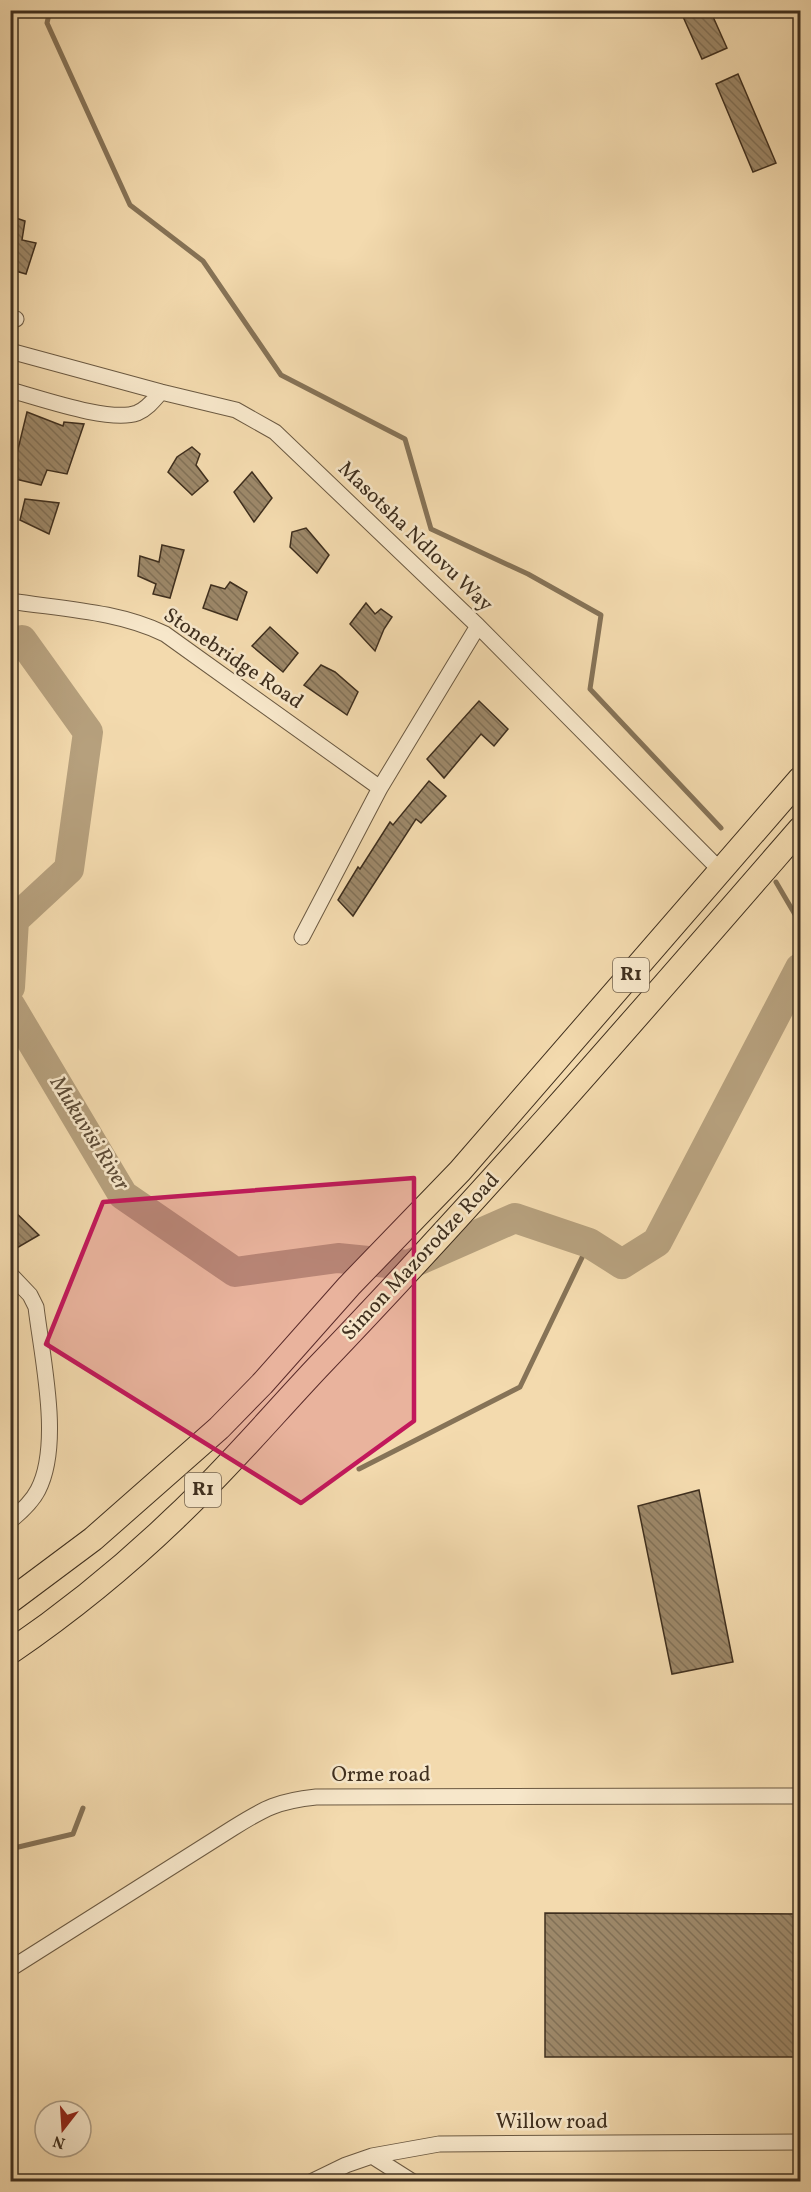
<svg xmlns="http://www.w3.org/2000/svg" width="811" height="2192" viewBox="0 0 811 2192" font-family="Vollkorn,serif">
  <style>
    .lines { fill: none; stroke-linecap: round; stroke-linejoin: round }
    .stream { stroke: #867357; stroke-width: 5 }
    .river { stroke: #b6a07d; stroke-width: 30 }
    .building { fill: url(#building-back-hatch); stroke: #3f2f1e; stroke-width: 1.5 }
    .minor-casing { stroke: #6c5a42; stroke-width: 17 }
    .trunk-casing { stroke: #3f2f1e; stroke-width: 26 }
    .minor { stroke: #f7e7ca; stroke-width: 15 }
    .trunk { stroke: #f3daae; stroke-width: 24 }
    .marked { fill: #c2185b; fill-opacity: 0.2; stroke: #c2185b; stroke-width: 4.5; stroke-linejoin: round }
    .labels { text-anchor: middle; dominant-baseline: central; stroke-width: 5; stroke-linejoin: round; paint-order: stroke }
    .shield { fill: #f7e7ca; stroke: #766652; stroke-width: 1.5 }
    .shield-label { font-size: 20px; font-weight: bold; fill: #3f2f1e }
    .street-label { font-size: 21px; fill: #3f2f1e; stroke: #f7e7ca }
    .water-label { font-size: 22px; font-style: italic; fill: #5d4b36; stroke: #f7e7ca }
  </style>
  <defs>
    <pattern id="building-back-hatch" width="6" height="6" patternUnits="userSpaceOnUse" patternTransform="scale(1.5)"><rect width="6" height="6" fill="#9d8869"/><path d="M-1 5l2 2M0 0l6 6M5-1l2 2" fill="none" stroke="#817056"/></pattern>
  </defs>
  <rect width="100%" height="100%" fill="#f3daae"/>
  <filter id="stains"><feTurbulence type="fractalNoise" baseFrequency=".00333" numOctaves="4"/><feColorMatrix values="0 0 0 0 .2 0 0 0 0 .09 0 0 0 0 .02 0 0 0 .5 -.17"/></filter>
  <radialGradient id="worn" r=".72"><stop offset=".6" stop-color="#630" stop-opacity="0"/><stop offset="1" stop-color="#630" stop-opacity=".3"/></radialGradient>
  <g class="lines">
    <path class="stream" d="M50,10l-3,13 83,182 73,56 78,114 124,64 26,90 97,45 73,41 -11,74 131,139
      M776,882l24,41
      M359,1469l161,-82 69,-144
      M10,1849l63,-15 10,-26"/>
    <path class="river" d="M10,646l12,-6 66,92 -19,137 -55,51 -4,67
      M10,1005l113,190 112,77 103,-14 70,7 107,-47 74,25 33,21 35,-22 143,-274"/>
  </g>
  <path class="building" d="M680,10h30l17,38 -25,11z
    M738,74l38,89 -23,9 -37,-88z
    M10,216l15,5 -3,19 14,3 -10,31 -14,-4 2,-6h-4z
    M27,412l36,14 1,-4 20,2 -17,50 -20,-4 -6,15 -30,-7z
    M192,447l8,7 -4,11 12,16 -16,14 -24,-23 9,-15z
    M252,472l20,26 -18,24 -20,-30z
    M25,499l34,4 -10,31 -29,-14z
    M306,528l23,27 -12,18 -27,-26 2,-15z
    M162,545l22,5 -14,48 -17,-4 3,-10 -18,-8 2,-20 19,6z
    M230,582l17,10 -10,28 -34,-12 8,-23 14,4z
    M366,603l9,11 6,-5 11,8 -8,12 -9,22 -25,-27z
    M270,627l28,26 -15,19 -31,-26z
    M321,665l14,7 23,20 -11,23 -43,-30z
    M479,701l29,28 -14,17 -13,-12 -37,44 -17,-19z
    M429,781l17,15 -25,27 -5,-4 -63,97 -15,-16 20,-33 2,2 30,-47 3,3z
    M10,1207l29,28 -29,17z
    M699,1490l34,172 -61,12 -34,-168z
    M545,1913l256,1v143h-256z"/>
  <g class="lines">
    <g class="minor-casing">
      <path id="minor" d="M10,318l6,1
        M10,351l151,41 75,18 39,22 203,194 243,245
        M10,390c30,8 100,33 127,23 10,-4 17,-13 24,-21
        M10,601c52,8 108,10 155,33l215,154
        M302,937l78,-149 98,-162
        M10,1274l20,21 6,12c6,51 26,137 2,183 -6,12 -17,22 -28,31
        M10,1969l223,-141c32,-20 45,-27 83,-31l484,-1
        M372,2156l41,26
        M311,2182l35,-17 26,-9 67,-12 361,-2"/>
    </g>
    <g class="trunk-casing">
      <path id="trunk" d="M10,1601l83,-62 126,-111 43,-44 87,-98 111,-115 340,-392
        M10,1652c57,-39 115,-86 165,-134 50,-47 95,-100 142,-150 167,-174 325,-357 483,-539"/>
    </g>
    <use href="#minor" class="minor"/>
    <use href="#trunk" class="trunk"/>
  </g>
  <path class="marked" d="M414,1178v243l-113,82 -255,-159 57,-142z"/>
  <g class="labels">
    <g class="shield">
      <rect x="613" y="958" width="36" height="34" rx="4.5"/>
      <rect x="185" y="1473" width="36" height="34" rx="4.5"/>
    </g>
    <g class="shield-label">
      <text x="631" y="975">R1</text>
      <text x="203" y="1490">R1</text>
    </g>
    <g class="street-label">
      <text transform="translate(415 537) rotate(44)">Masotsha Ndlovu Way</text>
      <text transform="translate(233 659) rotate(34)">Stonebridge Road</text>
      <text transform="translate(421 1257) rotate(-47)">Simon Mazorodze Road</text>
      <text x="381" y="1775">Orme road</text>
      <text x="552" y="2122">Willow road</text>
    </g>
    <g class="water-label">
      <text transform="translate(89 1134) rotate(58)">Mukuvisi River</text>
    </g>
  </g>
  <rect width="811" height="2192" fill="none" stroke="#f3daae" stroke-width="36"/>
  <rect x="12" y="12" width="787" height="2168" fill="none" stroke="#3f2f1e" stroke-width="3"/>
  <rect x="18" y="18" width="775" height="2156" fill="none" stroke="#3f2f1e" stroke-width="1.5"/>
  <g transform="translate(63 2129) rotate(197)"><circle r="28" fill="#f7e7ca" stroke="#ad9d85" stroke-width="1.5"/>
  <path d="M0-4.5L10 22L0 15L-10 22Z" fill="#8f2418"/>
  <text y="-9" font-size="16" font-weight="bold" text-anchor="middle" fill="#3f2f1e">N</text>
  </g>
  <rect width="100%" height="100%" filter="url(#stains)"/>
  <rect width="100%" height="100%" fill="url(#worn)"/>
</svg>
